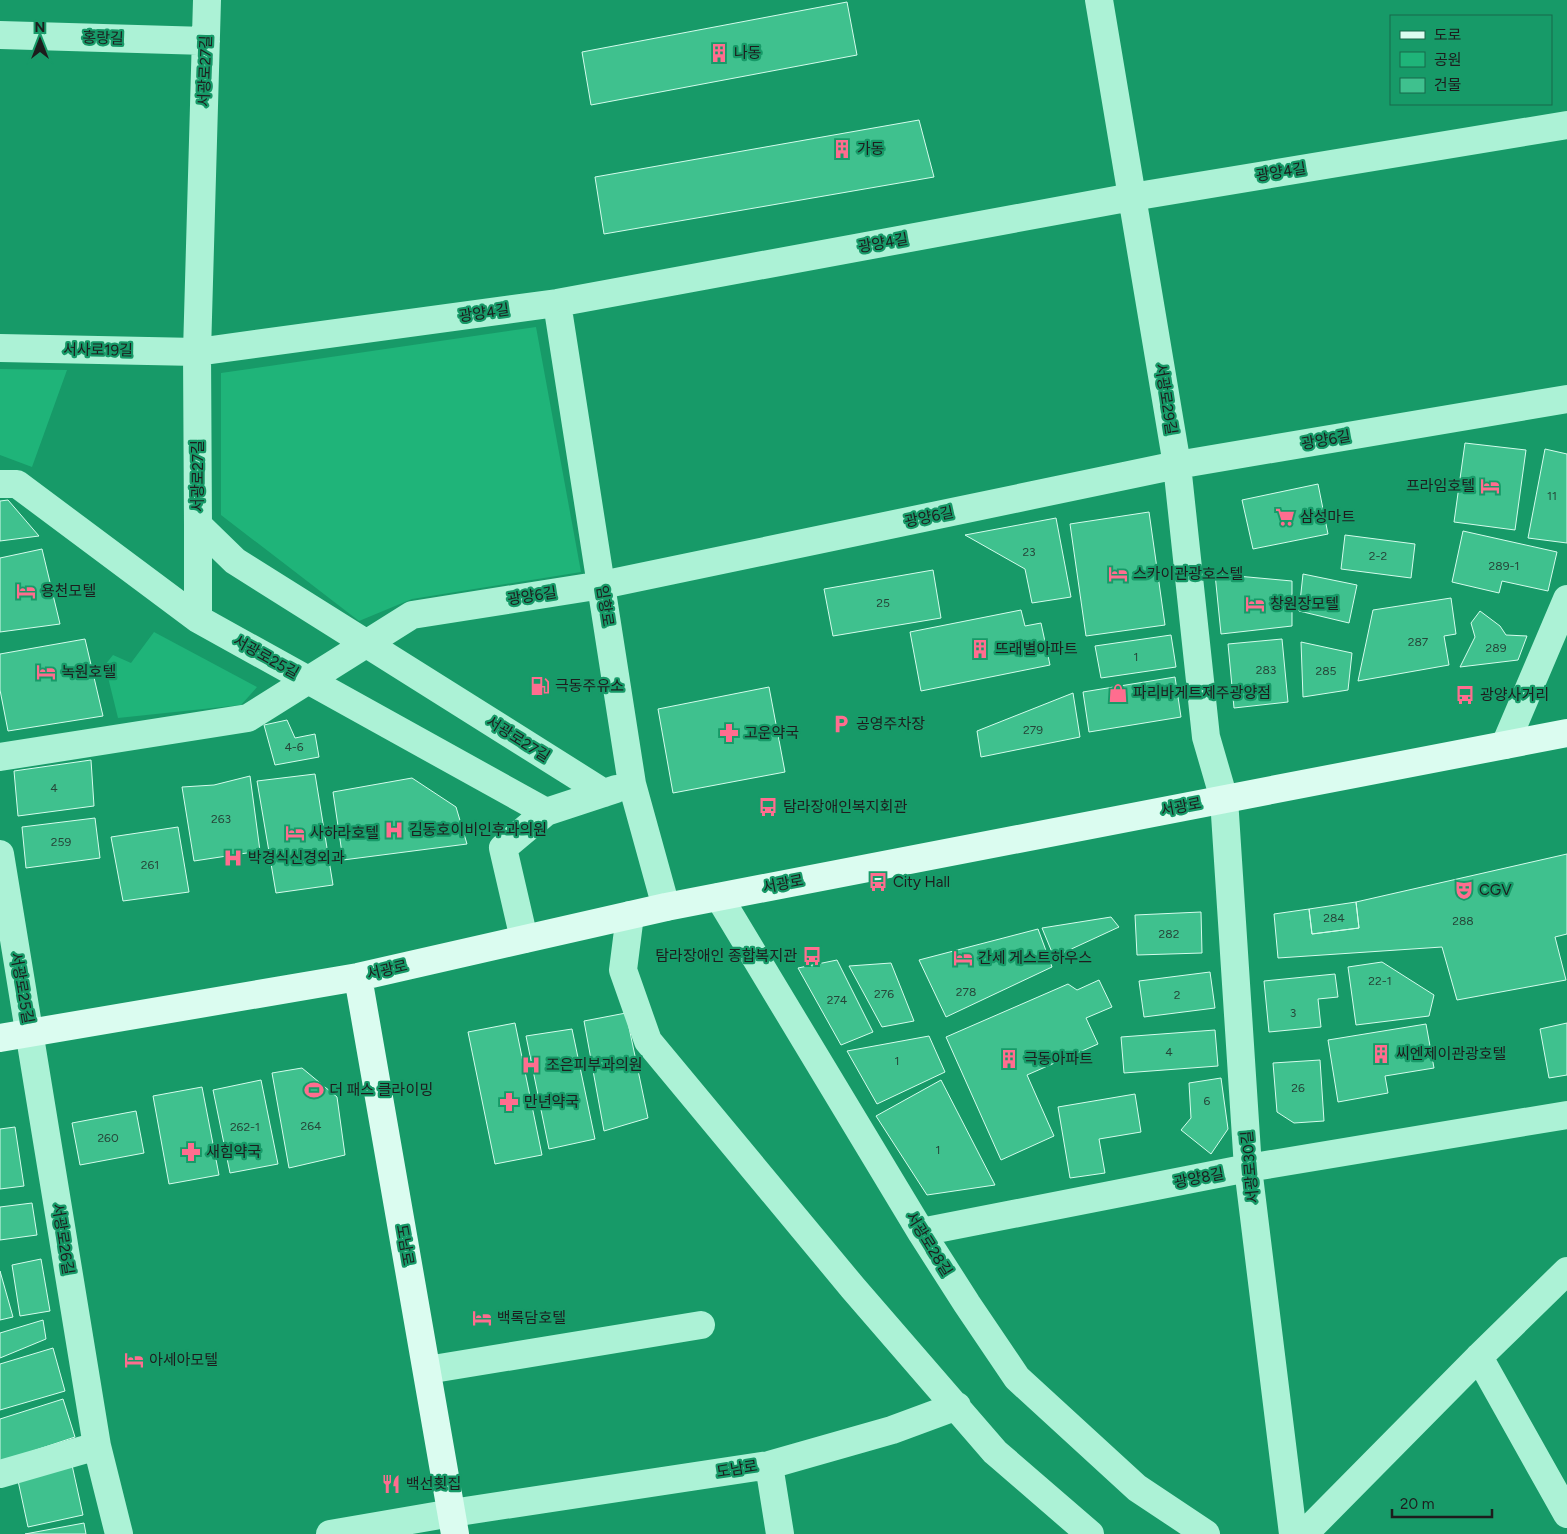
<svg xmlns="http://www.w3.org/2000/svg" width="1567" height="1534" viewBox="0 0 1567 1534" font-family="Figtree,'Noto Sans KR',sans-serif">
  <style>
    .green { fill: #1fb479 }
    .building { fill: #3fc18e; stroke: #d4fcec }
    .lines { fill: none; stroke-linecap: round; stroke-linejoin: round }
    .street { stroke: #acf2d6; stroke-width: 28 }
    .secondary { stroke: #dbfcf0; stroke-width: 28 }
    .labels { text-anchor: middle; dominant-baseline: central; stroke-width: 4.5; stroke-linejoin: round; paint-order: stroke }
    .number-label { font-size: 12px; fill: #264639 }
    .street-label { font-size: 15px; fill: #1d1d1d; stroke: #179a68 }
    .poi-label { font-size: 15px; fill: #1d1d1d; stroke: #179a68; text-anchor: start }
  </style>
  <rect width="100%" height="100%" fill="#179a68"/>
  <path class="green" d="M536,327l45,245 -169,27 -53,22 -138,-106v-142z
    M0,369l67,1 -35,97 -32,-12z
    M154,632l103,55 -16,18 -123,13 -13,-53 8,-10 18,8z"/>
  <path class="building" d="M847,2l10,53 -266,50 -9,-53z
    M919,120l15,57 -330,57 -9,-57z
    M1465,443l61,7 -11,80 -61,-8z
    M1545,449l22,5v89l-39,-5z
    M1318,484l10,50 -75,15 -11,-49z
    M8,500l31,36 -39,5v-40z
    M1149,512l16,113 -79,11 -16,-112z
    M1056,518l15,79 -39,6 -7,-34 -60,-34z
    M1463,531l94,21 -9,39 -46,-10 -3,12 -47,-11z
    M1345,535l70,9 -4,34 -70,-9z
    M42,549l18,75 -60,8v-74z
    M933,570l8,48 -108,18 -9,-47z
    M1215,574l77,7v45l-71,8z
    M1303,574l54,11 -8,38 -50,-12z
    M1451,598l5,36 -12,2 5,29 -91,16 15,-71z
    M1021,610l4,16 16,-3 9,42 -129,26 -11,-59z
    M1480,611l20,15 6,9 21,1 -9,24 -58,7 15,-30 -4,-14z
    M1171,635l5,32 -75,11 -6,-32z
    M85,639l18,77 -95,15 -8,-41v-36z
    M1282,639l6,63 -54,6 -6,-64z
    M1301,642l51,11 -4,37 -45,7z
    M1175,677l6,40 -92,15 -6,-40z
    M769,687l16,85 -112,21 -15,-84z
    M1073,693l7,44 -99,20 -4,-26z
    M287,720l8,18 20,-4 4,23 -44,8 -11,-40z
    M91,760l3,46 -76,10 -4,-45z
    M315,774l18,111 -57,8 -19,-112z
    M250,776l10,75 -66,10 -12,-74 32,-2z
    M412,778l44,29 11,37 -124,16 -10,-68z
    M95,818l5,40 -74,10 -4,-41z
    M178,827l11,65 -66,9 -12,-64z
    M1567,854v80l-12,3 11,43 -109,20 -15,-53 -164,11 -4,-44 35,-5 3,25 47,-6 -3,-26z
    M1356,902l3,26 -47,6 -3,-25z
    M1201,912l1,41 -65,2 -2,-40z
    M1111,917l8,10 -65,30 -12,-29z
    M1038,929l14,38 -106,50 -27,-57z
    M837,960l36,72 -32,13 -43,-77z
    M1382,962l52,33 -5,21 -73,9 -8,-58z
    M891,963l23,58 -32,6 -33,-61z
    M1210,972l5,36 -71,9 -5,-36z
    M1335,974l3,23 -20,2 3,28 -52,5 -5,-51z
    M1099,980l13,27 -26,11 12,26 -71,31 27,61 -53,24 -55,-123 122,-53 9,6z
    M626,1013l22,105 -44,13 -20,-110z
    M515,1023l27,132 -47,9 -27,-132z
    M1567,1023v52l-18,3 -9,-49z
    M1426,1024l8,44 -49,8 3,17 -50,9 -10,-62z
    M572,1029l23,110 -46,10 -23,-113z
    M1215,1030l3,36 -94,7 -3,-36z
    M929,1036l16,36 -68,32 -30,-53z
    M1320,1060l4,61 -30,2 -17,-11 -4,-49z
    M302,1068l35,29 8,58 -56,13 -17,-95z
    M1221,1078l7,51 -17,25 -30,-24 10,-12 -2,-35z
    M261,1080l17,84 -48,9 -17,-83z
    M941,1080l54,105 -68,10 -51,-79z
    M202,1087l17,88 -50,9 -16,-88z
    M1135,1094l6,38 -42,7 6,34 -35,5 -12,-71z
    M136,1111l8,42 -64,12 -8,-42z
    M15,1127l9,59 -24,3v-60z
    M32,1203l5,32 -37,5v-33z
    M41,1259l9,52 -30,5 -8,-51z
    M0,1271l13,46 -13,3z
    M43,1320l3,19 -46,19v-25z
    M53,1348l12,43 -65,19v-46z
    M63,1399l12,38 -75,25v-43z
    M72,1465l11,50 -55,12 -11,-51z
    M84,1523l2,11h-61z"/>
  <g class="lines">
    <path class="street" d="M207,0l-10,352 1,173 37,36 369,232
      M1099,0l78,465 29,272 18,62 24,369 45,366
      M0,35l206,6
      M557,303l75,481 34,123
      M0,348l197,4 360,-49 575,-106 435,-72
      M0,484h17l181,135 348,193
      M198,525v94
      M1505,745l62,-146
      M0,757l248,-39 164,-103 190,-30 575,-120 390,-66
      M0,854l97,592 22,88
      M719,897l202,335 46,72 50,74 120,110 69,46
      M630,915l-7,55 25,71 205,247 142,164 95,82
      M524,939l-21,-91 43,-36 70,-23
      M921,1232l327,-64 319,-53
      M1479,1357l88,157
      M427,1370l274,-45
      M769,1465l11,69
      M0,1474l97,-28
      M330,1534l122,-21 317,-48 123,-35 65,-24
      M1304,1534l175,-177 88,-86"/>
    <path class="secondary" d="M358,977l97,557
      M0,1038l358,-61 308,-70 901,-174"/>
  </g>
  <defs>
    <g id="building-bare" transform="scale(1.5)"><path d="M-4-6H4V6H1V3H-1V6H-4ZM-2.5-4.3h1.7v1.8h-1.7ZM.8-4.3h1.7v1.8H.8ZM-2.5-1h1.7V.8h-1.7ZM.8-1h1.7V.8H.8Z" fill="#ff6d8f" stroke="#179a68" stroke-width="2.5" paint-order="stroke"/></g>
    <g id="hotel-bare" transform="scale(1.5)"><path d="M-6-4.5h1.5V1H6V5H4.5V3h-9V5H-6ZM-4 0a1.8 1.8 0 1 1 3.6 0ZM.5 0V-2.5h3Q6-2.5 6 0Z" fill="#ff6d8f" stroke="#179a68" stroke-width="2.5" paint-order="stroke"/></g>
    <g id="supermarket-bare" transform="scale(1.5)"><path d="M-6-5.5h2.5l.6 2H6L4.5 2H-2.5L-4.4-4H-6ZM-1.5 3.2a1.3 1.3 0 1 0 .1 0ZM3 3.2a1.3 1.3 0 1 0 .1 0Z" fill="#ff6d8f" stroke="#179a68" stroke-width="2.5" paint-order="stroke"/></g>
    <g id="fuel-bare" transform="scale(1.5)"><path d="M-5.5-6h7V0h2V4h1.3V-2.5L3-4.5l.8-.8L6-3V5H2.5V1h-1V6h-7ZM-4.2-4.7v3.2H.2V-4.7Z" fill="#ff6d8f" stroke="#179a68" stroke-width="2.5" paint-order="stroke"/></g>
    <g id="shop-bare" transform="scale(1.5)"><path d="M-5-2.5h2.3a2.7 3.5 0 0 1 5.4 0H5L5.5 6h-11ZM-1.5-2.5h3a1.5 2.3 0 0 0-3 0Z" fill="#ff6d8f" stroke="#179a68" stroke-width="2.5" paint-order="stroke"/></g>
    <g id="bus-bare" transform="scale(1.5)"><path d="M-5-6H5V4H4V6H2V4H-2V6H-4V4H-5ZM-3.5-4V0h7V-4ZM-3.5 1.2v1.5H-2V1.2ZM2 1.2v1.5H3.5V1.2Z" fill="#ff6d8f" stroke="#179a68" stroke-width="2.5" paint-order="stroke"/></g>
    <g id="parking-bare" transform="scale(1.5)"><path d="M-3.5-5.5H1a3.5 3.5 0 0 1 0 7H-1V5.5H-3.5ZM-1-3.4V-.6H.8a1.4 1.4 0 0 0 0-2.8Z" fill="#ff6d8f" stroke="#179a68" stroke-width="2.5" paint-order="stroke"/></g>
    <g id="pharmacy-bare" transform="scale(1.5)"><path d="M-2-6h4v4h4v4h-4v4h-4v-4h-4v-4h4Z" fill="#ff6d8f" stroke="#179a68" stroke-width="2.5" paint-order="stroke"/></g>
    <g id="hospital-bare" transform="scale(1.5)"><path d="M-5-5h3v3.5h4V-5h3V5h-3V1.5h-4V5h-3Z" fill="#ff6d8f" stroke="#179a68" stroke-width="2.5" paint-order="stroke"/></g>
    <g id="theatre-bare" transform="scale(1.5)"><path d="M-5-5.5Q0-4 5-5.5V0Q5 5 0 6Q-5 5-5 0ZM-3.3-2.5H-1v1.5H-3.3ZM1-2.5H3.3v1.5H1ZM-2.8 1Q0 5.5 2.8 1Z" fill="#ff6d8f" stroke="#179a68" stroke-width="2.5" paint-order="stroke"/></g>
    <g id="stadium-bare" transform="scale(1.5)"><path d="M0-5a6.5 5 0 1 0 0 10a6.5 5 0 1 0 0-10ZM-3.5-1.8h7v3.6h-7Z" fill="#ff6d8f" stroke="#179a68" stroke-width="2.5" paint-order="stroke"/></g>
    <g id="restaurant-bare" transform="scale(1.5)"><path d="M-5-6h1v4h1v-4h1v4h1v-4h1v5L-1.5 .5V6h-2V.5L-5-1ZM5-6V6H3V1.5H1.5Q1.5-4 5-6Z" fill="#ff6d8f" stroke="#179a68" stroke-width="2.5" paint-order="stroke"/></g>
  </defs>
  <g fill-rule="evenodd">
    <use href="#building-bare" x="719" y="53"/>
    <use href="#building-bare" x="842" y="149"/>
    <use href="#hotel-bare" x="1490" y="486"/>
    <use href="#supermarket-bare" x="1285" y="517"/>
    <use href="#hotel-bare" x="1118" y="574"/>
    <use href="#hotel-bare" x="26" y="591"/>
    <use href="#hotel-bare" x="1255" y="604"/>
    <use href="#building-bare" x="980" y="649"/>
    <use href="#hotel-bare" x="46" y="672"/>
    <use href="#fuel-bare" x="540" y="686"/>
    <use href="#shop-bare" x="1118" y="693"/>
    <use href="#bus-bare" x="1465" y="695"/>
    <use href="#parking-bare" x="841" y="724"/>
    <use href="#pharmacy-bare" x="729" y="733"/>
    <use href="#bus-bare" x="768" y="807"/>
    <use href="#hospital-bare" x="394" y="830"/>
    <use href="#hotel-bare" x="295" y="833"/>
    <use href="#hospital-bare" x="233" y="858"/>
    <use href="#bus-bare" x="878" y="882"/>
    <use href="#theatre-bare" x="1464" y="890"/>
    <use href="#bus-bare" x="812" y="956"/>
    <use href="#hotel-bare" x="963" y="958"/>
    <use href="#building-bare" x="1381" y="1054"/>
    <use href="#building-bare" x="1009" y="1059"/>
    <use href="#hospital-bare" x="531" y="1065"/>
    <use href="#stadium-bare" x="314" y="1090"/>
    <use href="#pharmacy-bare" x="509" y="1102"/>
    <use href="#pharmacy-bare" x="191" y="1152"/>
    <use href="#hotel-bare" x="482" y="1318"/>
    <use href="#hotel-bare" x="134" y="1360"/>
    <use href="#restaurant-bare" x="391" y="1484"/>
  </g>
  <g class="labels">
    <g class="number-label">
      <text x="1552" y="496">11</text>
      <text x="1029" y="552">23</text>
      <text x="1378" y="556">2-2</text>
      <text x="1504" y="566">289-1</text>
      <text x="883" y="603">25</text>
      <text x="1418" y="642">287</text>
      <text x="1496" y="648">289</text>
      <text x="1136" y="657">1</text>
      <text x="1266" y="670">283</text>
      <text x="1326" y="671">285</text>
      <text x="1033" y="730">279</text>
      <text x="294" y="747">4-6</text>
      <text x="54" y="788">4</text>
      <text x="221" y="819">263</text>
      <text x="61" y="842">259</text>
      <text x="150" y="865">261</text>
      <text x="1334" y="918">284</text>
      <text x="1463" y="921">288</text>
      <text x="1169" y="934">282</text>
      <text x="1380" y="981">22-1</text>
      <text x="966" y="992">278</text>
      <text x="884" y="994">276</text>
      <text x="1177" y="995">2</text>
      <text x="837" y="1000">274</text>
      <text x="1293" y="1013">3</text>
      <text x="1169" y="1052">4</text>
      <text x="897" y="1061">1</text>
      <text x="1298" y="1088">26</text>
      <text x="1207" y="1101">6</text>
      <text x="311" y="1126">264</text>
      <text x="245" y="1127">262-1</text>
      <text x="108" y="1138">260</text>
      <text x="938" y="1150">1</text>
    </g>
    <g class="street-label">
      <text transform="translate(103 38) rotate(2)">홍랑길</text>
      <text transform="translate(205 71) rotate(-88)">서광로27길</text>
      <text transform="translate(1281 172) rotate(-9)">광양4길</text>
      <text transform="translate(883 243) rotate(-10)">광양4길</text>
      <text transform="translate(484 313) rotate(-8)">광양4길</text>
      <text transform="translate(98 350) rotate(1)">서사로19길</text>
      <text transform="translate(1166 399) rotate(81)">서광로29길</text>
      <text transform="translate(1326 440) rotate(-10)">광양6길</text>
      <text transform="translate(198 476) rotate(-90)">서광로27길</text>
      <text transform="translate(929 517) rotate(-12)">광양6길</text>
      <text transform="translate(532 596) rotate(-9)">광양6길</text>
      <text transform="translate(605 606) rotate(81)">임항로</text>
      <text transform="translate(266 657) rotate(29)">서광로25길</text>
      <text transform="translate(518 739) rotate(32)">서광로27길</text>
      <text transform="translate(1181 807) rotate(-11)">서광로</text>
      <text transform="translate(783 884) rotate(-11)">서광로</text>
      <text transform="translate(387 970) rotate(-13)">서광로</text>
      <text transform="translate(22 988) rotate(80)">서광로25길</text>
      <text transform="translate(1250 1167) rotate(-95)">서광로30길</text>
      <text transform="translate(1199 1178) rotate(-11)">광양8길</text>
      <text transform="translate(63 1239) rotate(81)">서광로26길</text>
      <text transform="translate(929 1244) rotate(58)">서광로28길</text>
      <text transform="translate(405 1245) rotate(80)">도남로</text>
      <text transform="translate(737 1469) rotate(-9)">도남로</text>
    </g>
    <g class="poi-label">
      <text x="734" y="53">나동</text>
      <text x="857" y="149">가동</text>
      <text x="1475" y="486" text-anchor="end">프라임호텔</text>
      <text x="1300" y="517">삼성마트</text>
      <text x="1133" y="574">스카이관광호스텔</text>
      <text x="41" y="591">용천모텔</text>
      <text x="1270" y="604">창원장모텔</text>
      <text x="995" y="649">뜨래별아파트</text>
      <text x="61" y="672">녹원호텔</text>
      <text x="555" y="686">극동주유소</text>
      <text x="1133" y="693">파리바게트제주광양점</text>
      <text x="1480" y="695">광양사거리</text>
      <text x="856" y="724">공영주차장</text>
      <text x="744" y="733">고운약국</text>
      <text x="783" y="807">탐라장애인복지회관</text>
      <text x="409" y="830">김동호이비인후과의원</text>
      <text x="310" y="833">사하라호텔</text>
      <text x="248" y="858">박경식신경외과</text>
      <text x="893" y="882">City Hall</text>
      <text x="1479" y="890">CGV</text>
      <text x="797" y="956" text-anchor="end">탐라장애인 종합복지관</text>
      <text x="978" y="958">간세 게스트하우스</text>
      <text x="1396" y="1054">씨엔제이관광호텔</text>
      <text x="1024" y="1059">극동아파트</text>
      <text x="546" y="1065">조은피부과의원</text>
      <text x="329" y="1090">더 패스 클라이밍</text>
      <text x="524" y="1102">만년약국</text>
      <text x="206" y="1152">새힘약국</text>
      <text x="497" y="1318">백록담호텔</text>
      <text x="149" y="1360">아세아모텔</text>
      <text x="406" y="1484">백선횟집</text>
    </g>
  </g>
  <rect x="1390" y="15" width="162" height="90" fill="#179a68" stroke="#19684a"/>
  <rect x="1400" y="31" width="25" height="8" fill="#dbfcf0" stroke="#19684a"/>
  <text x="1434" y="40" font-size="15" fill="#1d1d1d">도로</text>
  <rect x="1400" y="52" width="25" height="15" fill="#1fb479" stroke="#19684a"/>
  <text x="1434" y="65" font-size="15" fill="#1d1d1d">공원</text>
  <rect x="1400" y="78" width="25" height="15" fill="#3fc18e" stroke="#19684a"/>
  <text x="1434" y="90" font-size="15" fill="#1d1d1d">건물</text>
  <g transform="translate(40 40)" stroke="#179a68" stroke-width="4" paint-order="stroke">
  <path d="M0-4L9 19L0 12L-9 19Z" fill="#1d1d1d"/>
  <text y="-8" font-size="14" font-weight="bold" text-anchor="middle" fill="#1d1d1d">N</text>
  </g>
  <path d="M1392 1509v8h100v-8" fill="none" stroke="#1d1d1d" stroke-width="2.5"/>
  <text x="1400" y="1509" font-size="15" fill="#1d1d1d" stroke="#179a68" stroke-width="4" paint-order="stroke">20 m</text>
</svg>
